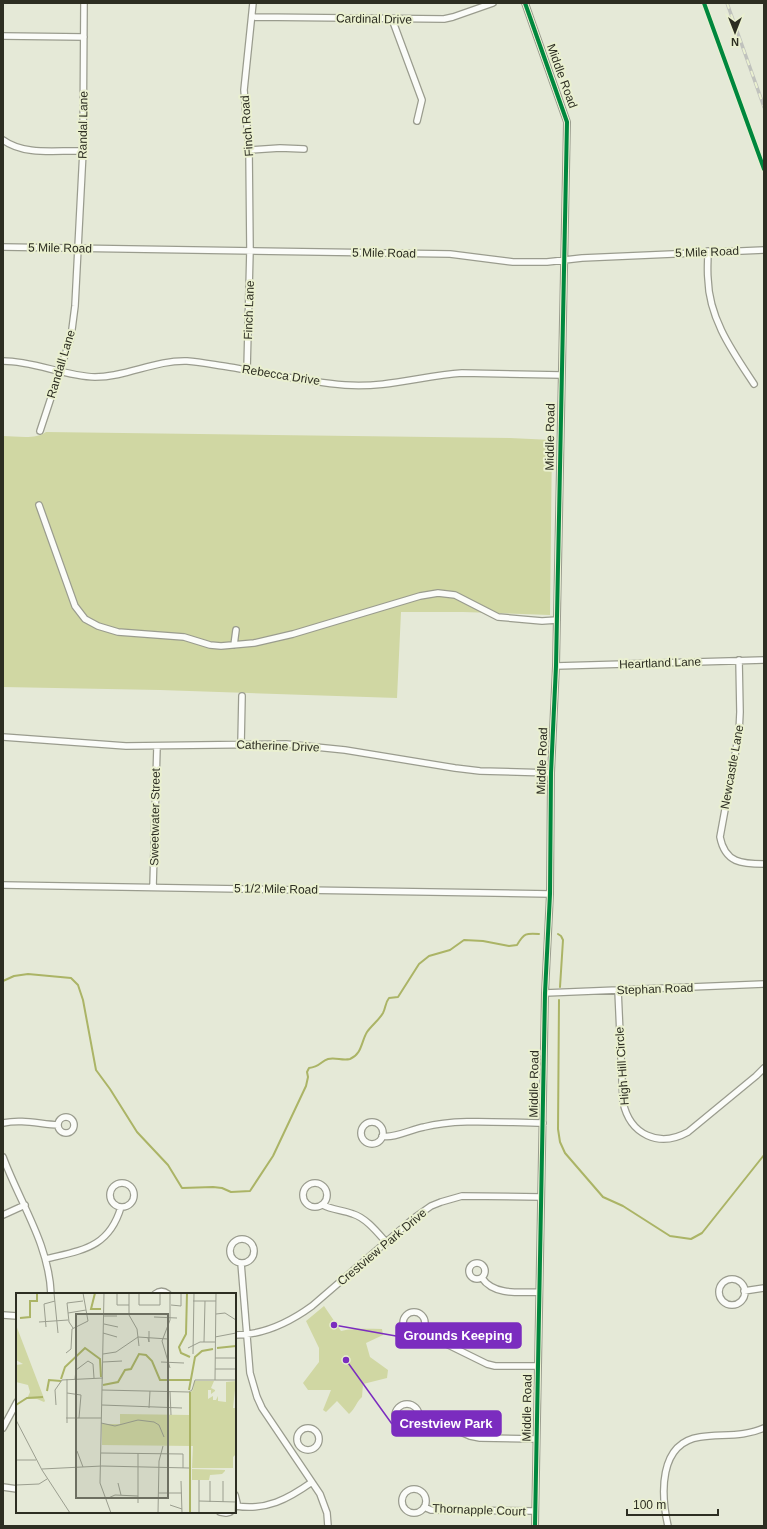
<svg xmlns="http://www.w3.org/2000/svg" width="767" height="1529" viewBox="0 0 767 1529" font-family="Helvetica,sans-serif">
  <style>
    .green { fill: #d0d7a3 }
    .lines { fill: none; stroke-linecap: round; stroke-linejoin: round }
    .stream { stroke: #abb466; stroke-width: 2 }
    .street-casing { stroke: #9a9c8e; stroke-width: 8 }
    .street { stroke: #fbfcf9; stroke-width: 5.5 }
    .rail-casing { stroke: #c0c2bd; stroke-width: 3.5 }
    .rail { stroke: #eaf0d0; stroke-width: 2; stroke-dasharray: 6; stroke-linecap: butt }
    .cycleway-casing { stroke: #eaf0d0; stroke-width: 6 }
    .cycleway { stroke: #00873e; stroke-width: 4 }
    .labels { text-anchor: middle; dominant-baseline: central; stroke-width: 4; stroke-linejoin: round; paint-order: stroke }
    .street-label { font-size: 12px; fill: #2d2e22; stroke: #eaf0d0 }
    .inset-river { fill: none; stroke: #abb466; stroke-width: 2 }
    .inset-road { fill: none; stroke: #9b9e8f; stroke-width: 1 }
    .view { fill: #6d6f61; fill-opacity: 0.15; stroke: #6d6f61; stroke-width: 2 }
    .inset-edge { fill: none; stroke: #2d2e22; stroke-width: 2 }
    .leader { fill: none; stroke: #7b2cbf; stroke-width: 1.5 }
    .callout-dot { fill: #7b2cbf; stroke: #eaf0d0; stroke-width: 1.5 }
    .callout { fill: #7b2cbf; stroke: #7b2cbf; stroke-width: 1.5 }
    .callout-label { font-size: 13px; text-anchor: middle; font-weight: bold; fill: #fff }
  </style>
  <rect width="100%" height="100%" fill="#e5e9d7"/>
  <path class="green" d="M46,432l464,6 42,2 -2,175 -87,-3h-62l-4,86 -237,-8 -157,-3v-251c12,0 33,4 43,-4z
    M324,1306l17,25c13,-3 27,-2 41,-2l1,6 -17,8 4,14 18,13 -1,8 -24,6 -1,13c-6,5 -6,11 -13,17l-12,-13 -11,11 -3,-2 8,-20h-23l-5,-7 16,-21v-14l-13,-27z"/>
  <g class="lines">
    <path class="stream" d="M558,934l3,2 2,4 -3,47
      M3,981l11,-5 14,-2 43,4 7,7 5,15 13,70 14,19 27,43 31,33 14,23 31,-1 9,1 9,4 19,-1 23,-35 33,-70 2,-9 -1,-5 2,-4c11,-1 12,-7 19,-9 8,-2 14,2 22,0 12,-5 11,-17 17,-27 5,-7 12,-12 16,-19 3,-6 2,-10 6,-15l9,-1 21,-33 10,-8 21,-6 14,-10 19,1 26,5 8,-1c7,-12 9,-12 22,-11
      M559,1000l-1,129 2,13 5,11 38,44 20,9 47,30 21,3 11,-6 62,-78"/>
    <g class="street-casing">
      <path id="street" d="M525,3l42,119 -11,544 -5,107 -1,121 -5,99 -10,533
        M252,17l192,2 9,-2 40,-14
        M392,19l30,81 -5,21
        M3,36l81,1
        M3,140c22,16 54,10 80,11
        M249,150l31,-2 24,1
        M3,247l447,7 63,8h34l35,-4 182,-8
        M708,251c0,10 -1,19 0,28 1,40 25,73 46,105
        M3,361c31,0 61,15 92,16 32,0 60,-17 92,-16 14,1 28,4 42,6 38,6 77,15 116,18 43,3 76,-9 117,-12l99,2
        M247,370l3,-120 -1,-100 -5,-60 9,-87
        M40,431l31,-94 4,-31 8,-155 1,-148
        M39,505l36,101 10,13 13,7 20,6 66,5 26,8 11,1 33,-3 39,-9 127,-38 18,-3 17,2 43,22 44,4 15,-1
        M234,645l2,-15
        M739,660l1,52 -1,21 -19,104c5,26 22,27 44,27
        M556,666l208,-6
        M3,737l123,9 160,-2 59,6 110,18 25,3 71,2
        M241,744l1,-48
        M3,885l547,9
        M153,887l4,-140
        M618,990l5,112c7,33 36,46 65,30l68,-56 8,-8
        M545,993l219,-9
        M58 1125a8 8 0 1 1 16 0a8 8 0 1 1-16 0Z
        M361 1133a11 11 0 1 1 22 0a11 11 0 1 1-22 0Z
        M3,1123c19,-4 36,1 55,2
        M382,1136c11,3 30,-7 42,-9 35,-9 82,-4 119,-4
        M3,1157c17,46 46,87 48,137
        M303 1195a12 12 0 1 1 24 0a12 12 0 1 1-24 0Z
        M110 1195a12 12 0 1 1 24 0a12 12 0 1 1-24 0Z
        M323,1205c9,5 20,5 30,9 13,4 24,18 33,28
        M3,1215l22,-10
        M230 1251a12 12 0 1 1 24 0a12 12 0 1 1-24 0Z
        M46,1259c36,-9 63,-11 75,-52
        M469 1271a8 8 0 1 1 16 0a8 8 0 1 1-16 0Z
        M241,1263l9,110 7,24 5,11 58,86 7,19 1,13
        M482,1278c12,18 39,14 57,14
        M719 1292a13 13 0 1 1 26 0a13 13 0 1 1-26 0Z
        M744,1291l20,-3
        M155,1294c5,-4 9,-3 13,0
        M403 1323a11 11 0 1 1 22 0a11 11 0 1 1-22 0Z
        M3,1315l14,1
        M422,1332l65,32 8,2h43
        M235,1335c29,0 55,-13 77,-29l102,-88 17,-12 10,-4 21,-6 79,1
        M395 1416a12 12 0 1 1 24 0a12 12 0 1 1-24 0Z
        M419,1415l16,6 35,15 10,2 56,1
        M297 1439a11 11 0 1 1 22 0a11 11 0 1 1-22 0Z
        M3,1428l14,-26
        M3,1487l14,2
        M402 1501a12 12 0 1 1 24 0a12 12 0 1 1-24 0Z
        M235,1495l2,8 -2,4
        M236,1506c30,5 52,-7 76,-24
        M424,1507l7,3 104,1
        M220,1512l6,1 4,-1
        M668,1526c-7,-31 -10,-83 32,-89 22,-3 44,0 64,-9"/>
    </g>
    <use href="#street" class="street"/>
    <g class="rail-casing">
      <path id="rail" d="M727,3l37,104"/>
    </g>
    <use href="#rail" class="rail"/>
    <g class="cycleway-casing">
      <path id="cycleway" d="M525,3l42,119 -11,544 -5,107 -1,121 -5,99 -10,533
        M704,3l60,166"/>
    </g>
    <use href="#cycleway" class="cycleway"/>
  </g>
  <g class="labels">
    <g class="street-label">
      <text transform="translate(374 19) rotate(1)">Cardinal Drive</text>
      <text transform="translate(562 76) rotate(70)">Middle Road</text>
      <text transform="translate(83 125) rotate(-89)">Randal Lane</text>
      <text transform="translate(247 126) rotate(-94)">Finch Road</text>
      <text transform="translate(60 248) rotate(1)">5 Mile Road</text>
      <text transform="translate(707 252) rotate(-2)">5 Mile Road</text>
      <text transform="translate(384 253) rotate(1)">5 Mile Road</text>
      <text transform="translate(249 310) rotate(-88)">Finch Lane</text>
      <text transform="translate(61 364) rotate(-73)">Randall Lane</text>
      <text transform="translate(281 375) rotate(9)">Rebecca Drive</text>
      <text transform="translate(550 437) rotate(-89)">Middle Road</text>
      <text transform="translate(660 663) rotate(-2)">Heartland Lane</text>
      <text transform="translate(278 746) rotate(2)">Catherine Drive</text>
      <text transform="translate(542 761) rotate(-88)">Middle Road</text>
      <text transform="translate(732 767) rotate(-80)">Newcastle Lane</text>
      <text transform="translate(155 817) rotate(-89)">Sweetwater Street</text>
      <text transform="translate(276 889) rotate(1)">5 1/2 Mile Road</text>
      <text transform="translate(655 989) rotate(-2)">Stephan Road</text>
      <text transform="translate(622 1066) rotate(-94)">High Hill Circle</text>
      <text transform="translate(534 1084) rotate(-89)">Middle Road</text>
      <text transform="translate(382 1247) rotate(-40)">Crestview Park Drive</text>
      <text transform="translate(527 1408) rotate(-89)">Middle Road</text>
      <text transform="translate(479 1510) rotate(2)">Thornapple Court</text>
    </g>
  </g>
  <g transform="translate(16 1293)">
    <rect width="220" height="220" fill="#e5e9d7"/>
    <path d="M0,32l29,76 -1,1 -7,-3h-10l3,-7 -2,-7 -12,-3v-17l7,-1 -7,-4zM178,88h20l-3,7 4,2v4v-3l-4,3v-4h-3v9l5,-3v4h3l2,-4v5l8,1v-20l10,-1 -3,27h3v46l-3,3v11h-41l1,-22 -91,-1v-21h18v-10l70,1v-23l3,-2zM176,176l33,1v1l-3,3 -12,1 -1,5h-17z" fill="#d0d7a3"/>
    <path class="inset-river" d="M79,0l-4,16h10M171,0l-1,41 -7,13 2,6 9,4M4,25l10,-1v-16h7v-8M201,55l19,-2M45,86l4,-12 20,-19 15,11 1,18M87,92l15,-3 7,-12 6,-1 8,-15 7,1 6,6 8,19h30M173,97l6,-33 7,-6 11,-2M31,98l2,-11 12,1M0,112l11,-7 16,-1M174,220v-121"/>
    <path class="inset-road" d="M38,0l4,40M88,0l-4,190 11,30M101,0v12h12M113,0v22l8,14 2,17M123,0v12h21v-12M177,8h23M155,12l10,1v-13M52,20l18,-3M200,21l9,-1 11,7M88,23h13M138,24l23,1M23,29l29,-2M88,31l14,3M30,34l-2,-23 11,-3M57,35l-4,-6 -2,-19 16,-2M87,40l14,4M199,44l21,-4M132,45l1,4v-11M188,49l1,-41M172,55l12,-6h15M50,60l5,-4 1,-20 16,-8 -5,-28M87,61l13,-2 22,-15 30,2M177,61l1,-61M199,65h21M87,69l19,-1M145,69l23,1M154,75l-8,-27 8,-21v-27M199,76h21M51,86v44M59,86l1,-9 12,-9 5,3 1,14M199,87l1,-87M86,97l87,2 3,-2 3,-10h41M154,98l1,24M51,100l14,2 -2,23M40,112l-1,-15 7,-10 41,-2M86,112l80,3M133,115l1,-17M50,125h35M0,127l26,50 28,43M85,130l14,3 23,-6 16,2 5,3 5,12M61,158l6,16M85,160l82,1M0,167h20M167,175v-14M26,176l60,-3 87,2M165,188l1,32M194,188v21M207,188v21M102,190l3,12M0,192l23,-1 8,-5M142,200h24M90,206l9,-4 23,1M183,208l37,1M122,210v-50M154,212l12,4M142,220l1,-52 4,-15M183,220v-33M219,220l1,-30"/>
    <path class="view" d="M60,21h92v184h-92z"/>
    <rect width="220" height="220" class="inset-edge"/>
  </g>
  <path class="leader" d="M334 1325L396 1336M346 1360L392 1424"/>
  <g class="callout-dot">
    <circle cx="334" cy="1325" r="4"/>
    <circle cx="346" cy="1360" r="4"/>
  </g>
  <g class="callout">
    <rect x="396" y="1323" width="125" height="25" rx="4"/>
    <rect x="392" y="1411" width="109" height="25" rx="4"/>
  </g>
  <g class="callout-label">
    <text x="458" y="1340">Grounds Keeping</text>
    <text x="446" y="1428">Crestview Park</text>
  </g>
  <rect width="767" height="1529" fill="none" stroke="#2d2e22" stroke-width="8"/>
  <g transform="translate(735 32) rotate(180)" stroke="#eaf0d0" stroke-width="3" paint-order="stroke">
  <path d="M0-3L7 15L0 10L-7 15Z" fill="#2d2e22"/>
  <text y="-6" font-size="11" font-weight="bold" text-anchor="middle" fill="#2d2e22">N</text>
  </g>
  <path d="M627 1509v6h91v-6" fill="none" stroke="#2d2e22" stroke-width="2"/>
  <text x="633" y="1509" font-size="12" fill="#2d2e22" stroke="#eaf0d0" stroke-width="3" paint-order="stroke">100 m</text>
</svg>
